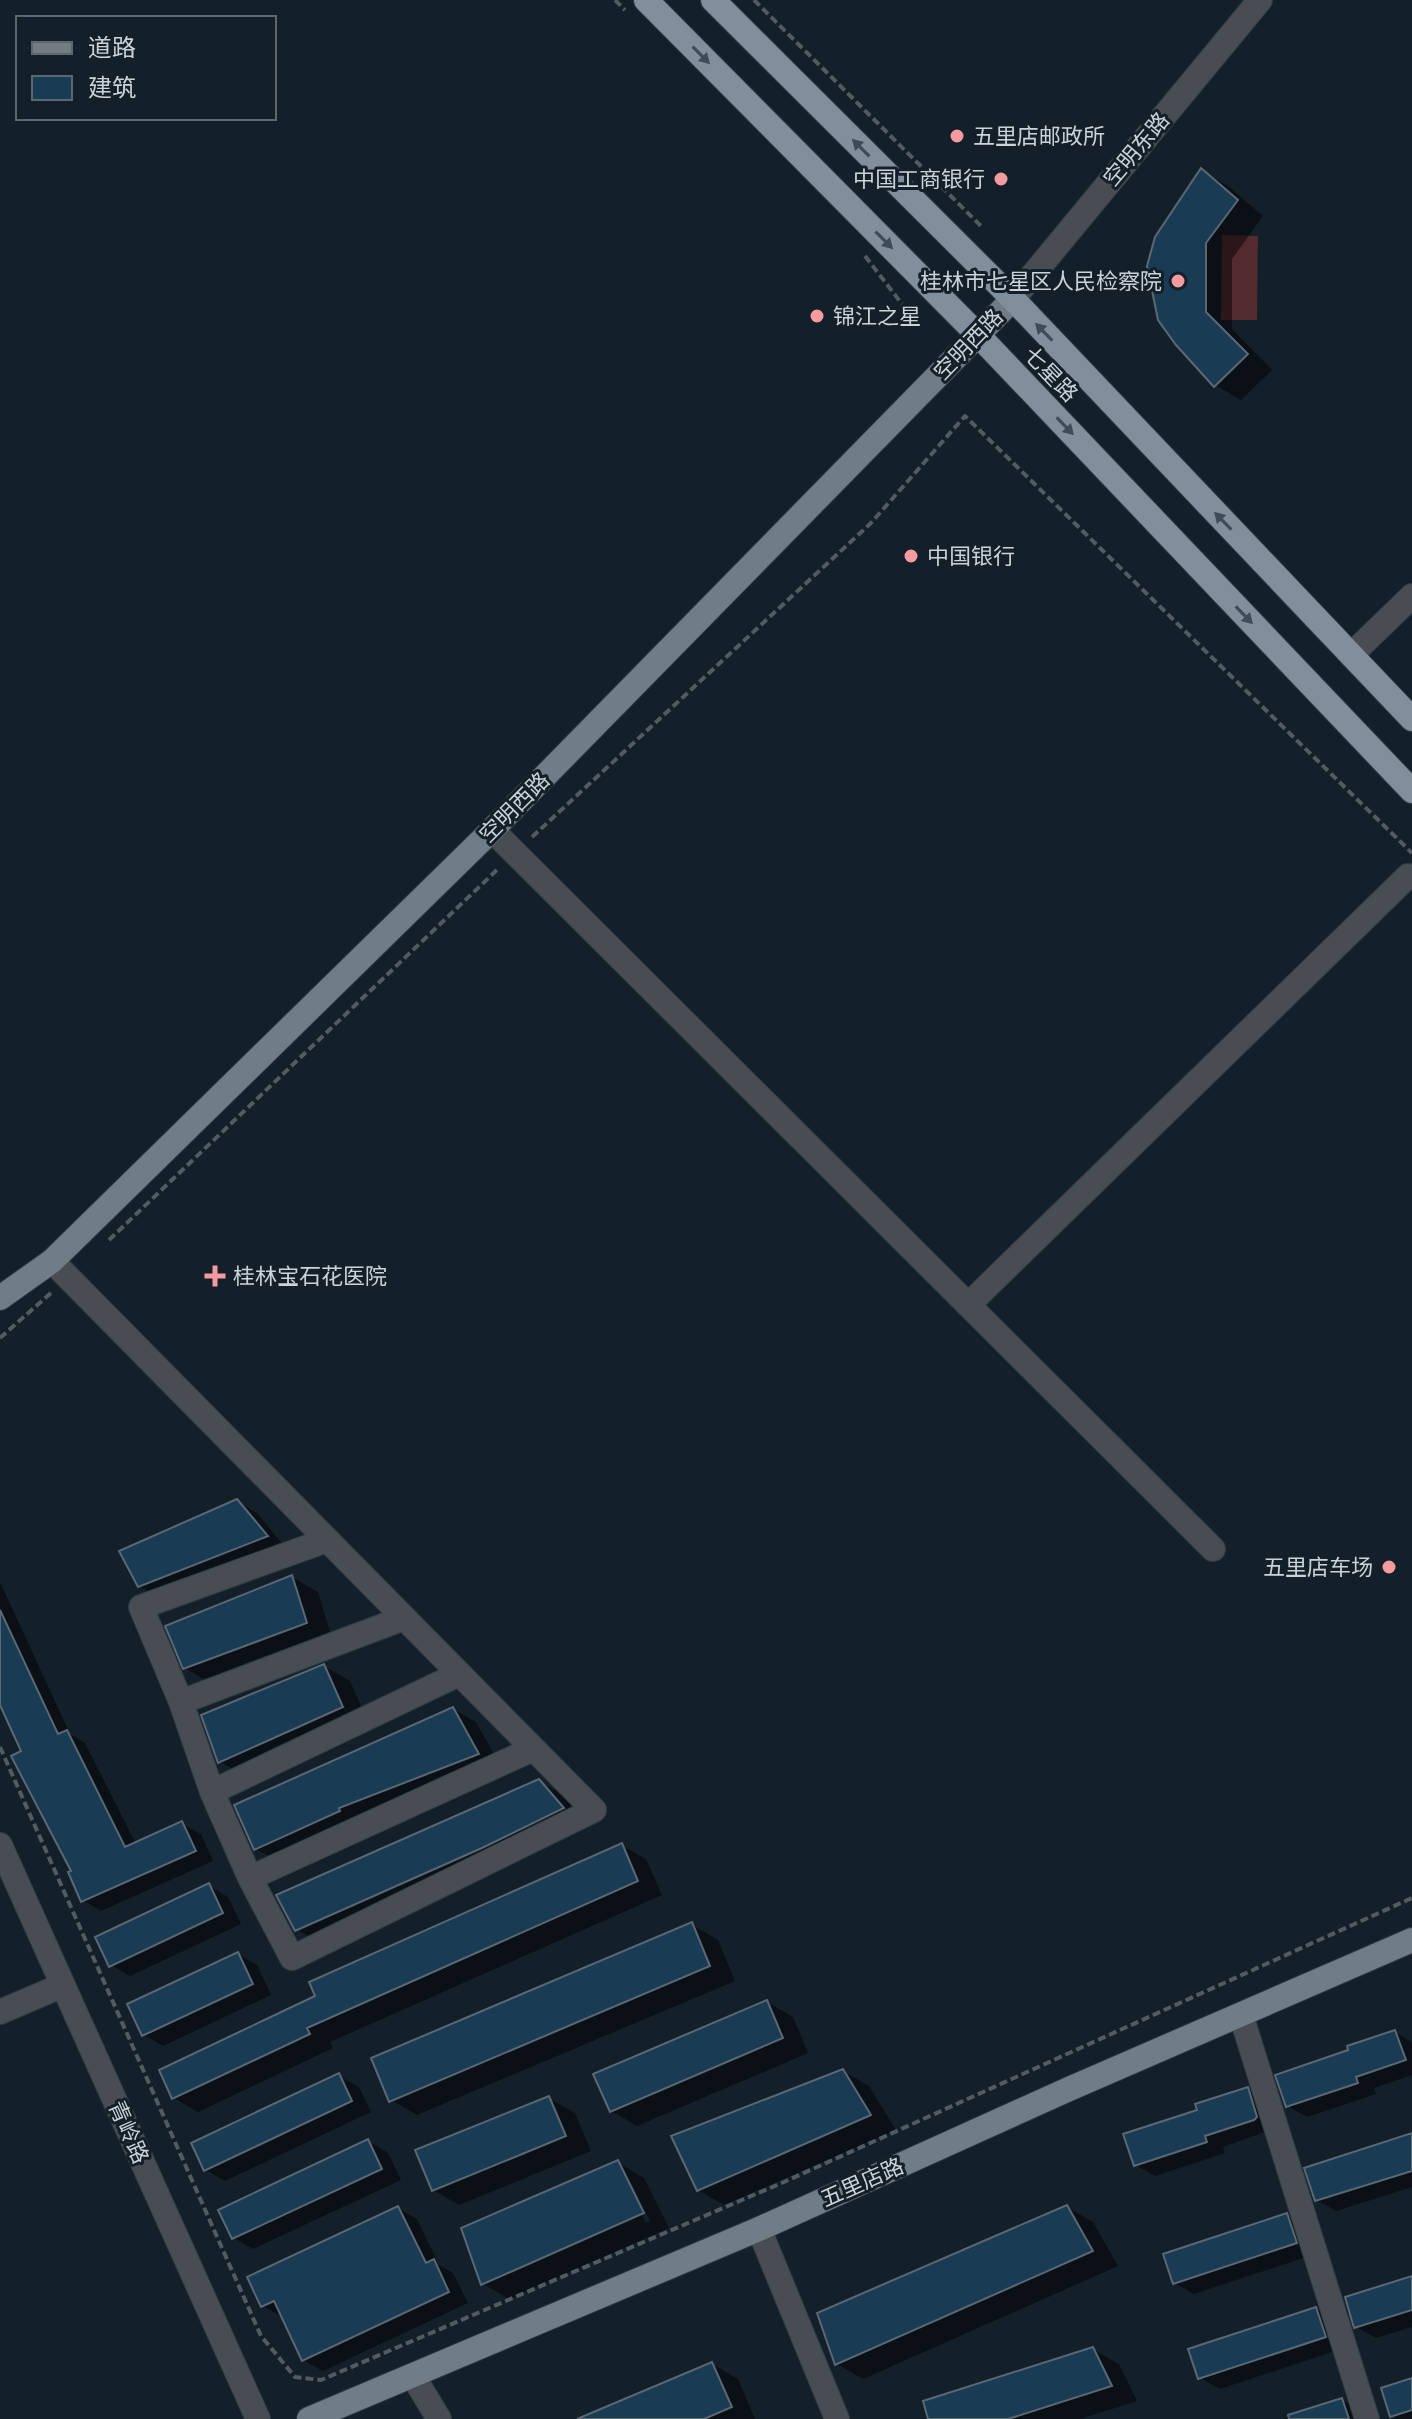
<svg xmlns="http://www.w3.org/2000/svg" width="1412" height="2419" viewBox="0 0 1412 2419" font-family="Inter,'Noto Sans SC',sans-serif">
  <style>
    .green { fill: #532b2e }
    .shadow { fill: #0007; fill-rule: evenodd }
    .building { fill: #1a3b54; stroke: #5b6874; stroke-width: 2 }
    .lines { fill: none; stroke-linecap: round; stroke-linejoin: round }
    .minor-casing { stroke: #303c45; stroke-width: 26 }
    .major-casing { stroke: #303c45; stroke-width: 26 }
    .highway-casing { stroke: #303c45; stroke-width: 26 }
    .path { stroke: #505b64; stroke-width: 4; stroke-dasharray: 8 4; stroke-linecap: butt }
    .minor { stroke: #474d52; stroke-width: 24 }
    .major { stroke: #707c86; stroke-width: 24 }
    .highway { stroke: #808f9b; stroke-width: 24 }
    .oneway { fill: #3f4c57 }
    .poi-dot { fill: #f49b9f; stroke: #131f29; stroke-width: 3 }
    .labels { text-anchor: middle; dominant-baseline: central; stroke-width: 6; stroke-linejoin: round; paint-order: stroke }
    .poi-label { font-size: 22px; fill: #cbd3d9; stroke: #131f29; text-anchor: start }
    .street-label { font-size: 22px; fill: #cbd3d9; stroke: #131f29 }
  </style>
  <rect width="100%" height="100%" fill="#131f29"/>
  <path class="green" d="M1222,235l36,1 -1,84h-36z"/>
  <path class="shadow" d="M1202,171l26,15 35,30 -31,43v70l40,41 -31,30 -26,-15 -55,-65z
    M237,1501l20,12 28,34 -126,50 -20,-11z
    M292,1577l26,15 14,46 -121,45 -26,-15z
    M0,1582l70,152 15,9 51,101 46,-20 19,10 12,27 -112,50 -18,-11 -9,-28 -74,-172z
    M324,1666l26,15 18,41 -123,54 -26,-15z
    M453,1709l23,13 25,45 -222,95 -23,-13z
    M539,1781l26,15 23,27 -266,121 -26,-15z
    M621,1845l25,14 16,36 -332,147 3,6 -135,64 -24,-14 144,-101z
    M209,1886l19,11 13,27 -111,52 -19,-11z
    M692,1925l26,15 17,41 -318,134 -26,-15z
    M238,1954l19,11 14,30 -108,51 -19,-11z
    M767,2002l26,15 15,36 -171,73 -26,-15z
    M1395,2032l17,10v33l-38,13 2,6 -69,23 -20,-11 64,-55z
    M843,2071l26,15 27,44 -172,75 -26,-15z
    M339,2076l20,11 12,25 -146,69 -19,-11z
    M1247,2089l20,11 9,28 -53,19 2,6 -70,23 -20,-11 65,-54z
    M548,2098l27,15 16,38 -132,54 -26,-15z
    M1412,2135v52l-76,24 -19,-11z
    M368,2141l20,12 13,27 -148,69 -19,-11z
    M618,2163l26,15 25,50 -160,71 -26,-15zM626,2181h4l20,40 -4,2z
    M1067,2207l26,15 25,44 -255,113 -26,-15z
    M398,2208l19,11 22,46 14,8 15,30 -145,68 -20,-11 -19,-42 -21,-12z
    M1286,2216l20,11 9,27 -121,40 -20,-11z
    M1412,2278v49l-36,11 -20,-11z
    M1316,2309l19,11 9,28 -124,41 -20,-11z
    M1092,2349l27,15 18,37 -57,18h-150z
    M712,2364l26,15 17,40h-173z
    M1412,2380v39h-15l-5,-3z
    M1342,2400l19,11 3,8h-81z"/>
  <path class="building" d="M1201,168l37,32 -32,43v69l42,42 -34,33 -38,-42 -18,-25 -11,-54 8,-29z
    M237,1499l31,37 -130,51 -19,-36z
    M292,1575l15,48 -124,46 -18,-43z
    M0,1610l58,124 9,-4 58,117 57,-26 14,30 -115,51 -13,-30 3,-1 -60,-115 10,-5 -21,-46z
    M324,1664l19,43 -125,56 -17,-48z
    M453,1707l26,47 -140,54 1,3 -86,39 -20,-45z
    M539,1779l25,29 -82,40 -187,83 -19,-36z
    M622,1843l16,38 -331,147 3,6 -138,65 -13,-29 156,-74 -6,-14z
    M209,1883l14,30 -114,54 -14,-30z
    M692,1922l18,44 -321,136 -18,-44z
    M238,1952l15,32 -111,52 -15,-32z
    M767,2000l16,38 -173,74 -17,-38z
    M1395,2030l11,30 -50,17 2,6 -72,24 -11,-32 73,-25 -1,-4z
    M843,2069l28,46 -174,76 -26,-55z
    M339,2073l13,28 -148,70 -13,-28z
    M1248,2087l9,30 -3,3 -49,16 2,6 -73,24 -11,-32 74,-24 -2,-6z
    M549,2096l17,40 -134,55 -17,-41z
    M1412,2133v38l-97,30 -11,-33z
    M368,2139l14,30 -150,70 -14,-29z
    M618,2160l26,53 -163,72 -20,-57z
    M1067,2205l26,46 -258,114 -18,-52z
    M398,2206l28,57 8,-4 15,33 -147,69 -28,-60 -13,6 -14,-30z
    M1287,2213l10,30 -124,41 -10,-30z
    M1412,2276v34l-58,18 -9,-31z
    M1316,2307l10,30 -128,42 -10,-30z
    M1093,2347l19,39 -104,33h-80l-5,-18z
    M712,2362l20,45 -28,12h-127z
    M1412,2378v32l-22,7 -9,-29z
    M1342,2398l7,21h-60l-1,-4z"/>
  <g class="lines">
    <g class="minor-casing">
      <path id="minor" d="M1013,299l247,-299
        M1351,655l61,-59
        M492,830l721,719
        M52,1261l542,549 -302,148 -42,-80 -38,-86 -31,-90 -40,-95 186,-67
        M968,1305l440,-429
        M181,1702l223,-84
        M212,1792l247,-118
        M0,1845l258,574
        M250,1878l283,-129
        M0,2012l63,-27
        M1241,2015l126,404
        M759,2229l78,190
        M413,2376l26,43"/>
    </g>
    <g class="major-casing">
      <path id="major" d="M0,1298l52,-37 440,-431 521,-531
        M309,2419l450,-190 310,-140 343,-149"/>
    </g>
    <g class="highway-casing">
      <path id="highway" d="M646,0l332,335 434,456
        M713,0l300,299 399,420"/>
    </g>
    <path class="path" d="M615,0l10,10
      M754,0l229,228
      M865,256l37,48
      M532,837l339,-314 94,-107 447,437
      M109,1240l390,-372
      M0,1338l52,-46
      M0,1747l261,589 34,41 26,3 463,-198 628,-284"/>
    <use href="#minor" class="minor"/>
    <use href="#major" class="major"/>
    <use href="#highway" class="highway"/>
  </g>
  <defs><path id="oneway-solid" d="M-6-.8H1V-3.2L6.5 0L1 3.2V.8H-6Z" transform="scale(2)"/></defs>
  <g class="oneway">
    <use href="#oneway-solid" transform="translate(701 55) rotate(45)"/>
    <use href="#oneway-solid" transform="translate(861 148) rotate(-135)"/>
    <use href="#oneway-solid" transform="translate(884 240) rotate(45)"/>
    <use href="#oneway-solid" transform="translate(1044 332) rotate(-134)"/>
    <use href="#oneway-solid" transform="translate(1065 426) rotate(46)"/>
    <use href="#oneway-solid" transform="translate(1223 521) rotate(-134)"/>
    <use href="#oneway-solid" transform="translate(1244 615) rotate(46)"/>
  </g>
  <g class="poi-dot">
    <circle cx="957" cy="136" r="8"/>
    <circle cx="1001" cy="179" r="8"/>
    <circle cx="1178" cy="281" r="8"/>
    <circle cx="817" cy="316" r="8"/>
    <circle cx="911" cy="556" r="8"/>
    <path d="M211 1264h8v8h8v8h-8v8h-8v-8h-8v-8h8z"/>
    <circle cx="1389" cy="1567" r="8"/>
  </g>
  <g class="labels">
    <g class="poi-label">
      <text x="973" y="136">五里店邮政所</text>
      <text x="985" y="179" text-anchor="end">中国工商银行</text>
      <text x="1162" y="281" text-anchor="end">桂林市七星区人民检察院</text>
      <text x="833" y="316">锦江之星</text>
      <text x="927" y="556">中国银行</text>
      <text x="233" y="1276">桂林宝石花医院</text>
      <text x="1373" y="1567" text-anchor="end">五里店车场</text>
    </g>
    <g class="street-label">
      <text transform="translate(1136 149) rotate(-50)">空明东路</text>
      <text transform="translate(968 344) rotate(-46)">空明西路</text>
      <text transform="translate(1051 374) rotate(46)">七星路</text>
      <text transform="translate(514 807) rotate(-45)">空明西路</text>
      <text transform="translate(129 2132) rotate(66)">青岭路</text>
      <text transform="translate(862 2182) rotate(-24)">五里店路</text>
    </g>
  </g>
  <rect x="16" y="16" width="260" height="104" fill="#131f29" stroke="#5d676f" stroke-width="2"/>
  <rect x="32" y="42" width="40" height="12" fill="#707c86" stroke="#5d676f" stroke-width="2"/>
  <text x="88" y="56" font-size="24" fill="#cbd3d9">道路</text>
  <rect x="32" y="76" width="40" height="24" fill="#1a3b54" stroke="#5d676f" stroke-width="2"/>
  <text x="88" y="96" font-size="24" fill="#cbd3d9">建筑</text>
</svg>
